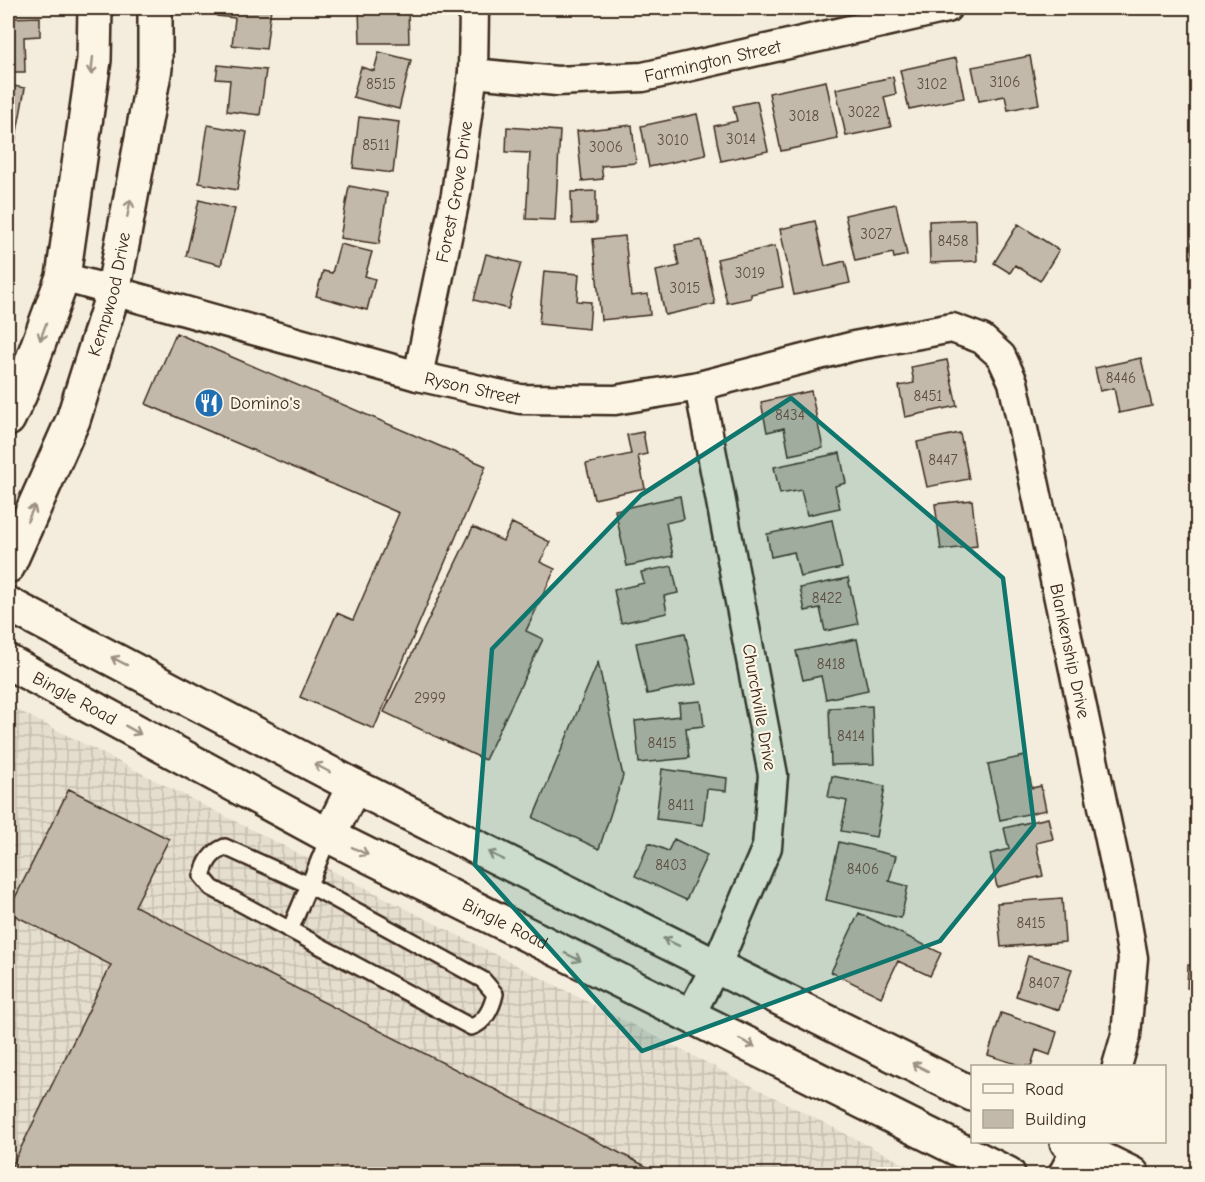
<svg xmlns="http://www.w3.org/2000/svg" width="1205" height="1182" viewBox="0 0 1205 1182" font-family="'Comic Neue',sans-serif">
  <style>
    .industrial { fill: url(#industrial-grid) }
    .lines { fill: none; stroke-linecap: round; stroke-linejoin: round }
    .stream { stroke: #817466; stroke-width: 8 }
    .building { fill: #c3b9aa; stroke: #3b2a1e; stroke-width: 1.5 }
    .lane-casing { stroke: #3b2a1e; stroke-width: 20 }
    .street-casing { stroke: #3b2a1e; stroke-width: 33 }
    .secondary-casing { stroke: #3b2a1e; stroke-width: 38 }
    .primary-casing { stroke: #3b2a1e; stroke-width: 38 }
    .lane { stroke: #fcf5e5; stroke-width: 15 }
    .street { stroke: #fcf5e5; stroke-width: 28 }
    .secondary { stroke: #fcf5e5; stroke-width: 33 }
    .primary { stroke: #fcf5e5; stroke-width: 33 }
    .oneway { stroke: #9c9082 }
    .marked { fill: #0f766e; fill-opacity: 0.2; stroke: #0f766e; stroke-width: 4.5; stroke-linejoin: round }
    .labels { text-anchor: middle; dominant-baseline: central; stroke-width: 4.5; stroke-linejoin: round; paint-order: stroke }
    .number-label { font-size: 15px; fill: #5d4e41 }
    .street-label { font-size: 18px; fill: #3b2a1e; stroke: #fcf5e5 }
    .poi-label { font-size: 18px; fill: #3b2a1e; stroke: #fcf5e5; text-anchor: start }
  </style>
  <defs>
    <pattern id="industrial-grid" width="8" height="8" patternUnits="userSpaceOnUse" patternTransform="scale(1.5)"><rect width="8" height="8" fill="#e5ddce"/><path d="M0 4h8M4 0v8" fill="none" stroke="#c5beb0"/></pattern>
  </defs>
  <rect width="100%" height="100%" fill="#f4eddd"/>
  <filter id="ink" filterUnits="userSpaceOnUse"><feTurbulence type="fractalNoise" baseFrequency=".0167" numOctaves="2"/><feDisplacementMap in="SourceGraphic" scale="12" xChannelSelector="R" yChannelSelector="G"/><feConvolveMatrix kernelMatrix="1 2 1 2 8 2 1 2 1" color-interpolation-filters="sRGB"/></filter>
  <g filter="url(#ink)">
    <path class="industrial" d="M8,705l916,469h-916z"/>
    <g class="lines">
      <path class="stream" d="M1198,237l-4,8 4,28"/>
    </g>
    <path class="building" d="M218,8h53l-5,41 -34,-4 3,-27 -18,-2z
      M359,8h49l1,35h-49z
      M40,17v19l-16,1 1,35h-17v-54z
      M379,52l32,8 -12,49 -46,-12 8,-30 13,4z
      M1030,56l9,48 -31,6 -3,-14 -26,5 -7,-34z
      M956,58l8,40 -55,11 -9,-39z
      M218,65l48,5 -6,45 -33,-4 3,-31 -14,-1z
      M893,77l3,17 -12,3 7,30 -45,9 -10,-47z
      M826,81l12,58 -57,12 -12,-58z
      M8,85l17,3 -10,55 -7,-1z
      M757,101l11,50 -47,10 -7,-35 23,-5 -4,-15z
      M697,114l9,41 -57,12 -8,-41z
      M359,117l40,5 -6,51 -40,-5z
      M208,125l39,7 -10,58 -38,-7z
      M632,125l4,38 -35,3 2,13 -21,2 -5,-50z
      M507,127l53,4 -5,89 -29,-1 4,-66 -24,-1z
      M8,155h5l-5,51z
      M349,186l38,7 -8,51 -39,-6z
      M596,191v32l-24,1 -1,-32z
      M199,200l36,9 -14,56 -35,-9z
      M896,204l11,51 -13,3 -1,-5 -38,8 -10,-46z
      M976,219l1,42 -47,2 -1,-42z
      M815,221l10,45 20,-5 5,22 -56,12 -14,-66z
      M1018,224l41,26 -19,31 -25,-16 -5,8 -16,-10z
      M625,236l6,60 17,-2 2,21 -49,5 -8,-81z
      M701,240l14,64 -50,11 -9,-44 23,-5 -4,-21z
      M340,244l32,8 -7,24 10,3 -8,31 -51,-14 7,-25 9,2z
      M775,246l8,41 -32,7v4l-24,5 -10,-44z
      M486,254l35,9 -13,46 -34,-9z
      M544,271l35,3 -2,27 14,1 -2,27 -50,-5z
      M176,333l310,133 -112,263 -74,-32 37,-84 16,7 46,-107 -253,-109z
      M1141,358l11,48 -33,7 -5,-25 -14,3 -5,-23z
      M947,360l10,46 -52,11 -6,-31 15,-3 -3,-16z
      M811,391l12,57 -34,7 -5,-27 -17,4 -6,-30z
      M643,432l4,22 -9,2 7,32 -51,11 -8,-35 45,-10 -4,-19z
      M960,433l9,46 -42,8 -10,-45z
      M840,453l6,30 -11,3 5,22 -33,7 -6,-25 -21,4 -6,-27z
      M680,496l4,23 -18,4 7,33 -46,10 -12,-56z
      M972,500l5,46 -36,4 -6,-46z
      M832,520l10,48 -42,9 -6,-25 -23,5 -4,-23z
      M512,523l38,19 -10,20 15,7 -29,62 17,8 -58,121 -101,-48 89,-185 30,14z
      M672,566l6,27 -14,3 3,17 -46,10 -7,-33 30,-7 -3,-11z
      M848,578l10,46 -33,7 -5,-23 -15,3 -5,-23z
      M685,633l11,51 -49,10 -11,-51z
      M857,639l11,51 -42,9 -5,-23 -18,4 -7,-29z
      M598,662l25,114 -24,73 -66,-31z
      M701,701l3,25 -18,2 3,30 -50,5 -4,-42 45,-5 -1,-13z
      M872,706l2,58 -43,1 -2,-57z
      M1025,756l7,32 9,-2 5,24 -46,10 -12,-56z
      M662,769l65,9 -1,13 -19,-2 -4,36 -47,-6z
      M832,776l53,10 -9,51 -35,-6 6,-30 -19,-4z
      M69,789l100,50 -34,67 526,268h-653l103,-209 -103,-53z
      M1048,818l5,21 -17,4 7,33 -46,11 -7,-33 19,-5 -5,-21z
      M674,839l33,16 -21,45 -51,-24 14,-33 19,8z
      M839,842l57,14 -7,25 19,5 -7,32 -75,-18z
      M1062,898l3,44 -64,5 -4,-44z
      M859,913l82,40 -11,23 -32,-15 -17,36 -50,-25z
      M1028,956l44,13 -13,41 -43,-14z
      M1188,965l10,1v22h-11z
      M1001,1013l56,19 -7,23 -14,-5 -5,16h-9l-34,-11z"/>
    <g class="lines">
      <g class="lane-casing">
        <path id="lane" d="M290,930l19,-45 174,95 12,14c-3,13 -10,29 -24,33l-259,-139 -10,-12c4,-14 9,-23 23,-29l84,38 20,-49"/>
      </g>
      <g class="street-casing">
        <g id="street">
          <path id="s1" d="M473,73l84,8 86,-4 304,-69"/>
          <path id="s2" d="M63,277l355,99 102,23 95,1 84,-14 155,-40 98,-18 30,11 19,17 12,26 109,514 11,62 -7,77 -9,31"/>
          <path id="s3" d="M418,376l38,-182 17,-121 1,-65"/>
          <path d="M690,1015l27,-51 50,-117 6,-72 -74,-389"/>
          <path d="M1063,1174l17,-32"/>
        </g>
      </g>
      <g class="secondary-casing">
        <g id="secondary">
          <path d="M8,419l12,-25 43,-117 31,-217 1,-52"/>
          <path id="s4" d="M8,566l65,-146 40,-127 42,-225v-60"/>
        </g>
      </g>
      <g class="primary-casing">
        <g id="primary">
          <path d="M8,604l346,182 618,308"/>
          <path id="s5" d="M8,662l321,174 679,338"/>
          <path d="M329,836l25,-50"/>
          <path d="M1067,1142l65,32"/>
        </g>
      </g>
      <use href="#lane" class="lane"/>
      <use href="#street" class="street"/>
      <use href="#secondary" class="secondary"/>
      <use href="#primary" class="primary"/>
    </g>
    <defs><path id="oneway-shaft" d="M-6 0H5M1.5-3L5.5 0L1.5 3" fill="none" stroke-width="1.6" stroke-linecap="round" stroke-linejoin="round" transform="scale(1.5)"/></defs>
    <g class="oneway">
      <use href="#oneway-shaft" transform="translate(92 66) rotate(96)"/>
      <use href="#oneway-shaft" transform="translate(129 208) rotate(-79)"/>
      <use href="#oneway-shaft" transform="translate(43 332) rotate(110)"/>
      <use href="#oneway-shaft" transform="translate(31 513) rotate(-66)"/>
      <use href="#oneway-shaft" transform="translate(119 661) rotate(-153)"/>
      <use href="#oneway-shaft" transform="translate(133 730) rotate(29)"/>
      <use href="#oneway-shaft" transform="translate(322 768) rotate(-152)"/>
      <use href="#oneway-shaft" transform="translate(360 851) rotate(26)"/>
      <use href="#oneway-shaft" transform="translate(496 856) rotate(-154)"/>
      <use href="#oneway-shaft" transform="translate(671 942) rotate(-154)"/>
      <use href="#oneway-shaft" transform="translate(573 957) rotate(26)"/>
      <use href="#oneway-shaft" transform="translate(747 1043) rotate(27)"/>
      <use href="#oneway-shaft" transform="translate(920 1067) rotate(-153)"/>
    </g>
  </g>
  <path class="marked" d="M791,398l212,180 31,247 -94,116 -298,110 -167,-186 17,-216 149,-154z"/>
  <defs>
    <g id="restaurant-disc" transform="scale(1.5)"><circle r="9.5" fill="#1f6fb2" stroke="#fcf5e5"/><path d="M-5-6h1v4h1v-4h1v4h1v-4h1v5L-1.5 .5V6h-2V.5L-5-1ZM5-6V6H3V1.5H1.5Q1.5-4 5-6Z" fill="#fff"/></g>
  </defs>
  <g fill-rule="evenodd">
    <use href="#restaurant-disc" x="209" y="403"/>
  </g>
  <g class="labels">
    <g class="number-label">
      <text x="1005" y="82">3106</text>
      <text x="381" y="84">8515</text>
      <text x="932" y="84">3102</text>
      <text x="864" y="112">3022</text>
      <text x="804" y="116">3018</text>
      <text x="741" y="139">3014</text>
      <text x="673" y="140">3010</text>
      <text x="376" y="145">8511</text>
      <text x="606" y="147">3006</text>
      <text x="876" y="234">3027</text>
      <text x="953" y="241">8458</text>
      <text x="750" y="273">3019</text>
      <text x="685" y="288">3015</text>
      <text x="1121" y="378">8446</text>
      <text x="928" y="396">8451</text>
      <text x="790" y="415">8434</text>
      <text x="943" y="460">8447</text>
      <text x="827" y="598">8422</text>
      <text x="831" y="664">8418</text>
      <text x="430" y="698">2999</text>
      <text x="851" y="736">8414</text>
      <text x="662" y="743">8415</text>
      <text x="681" y="805">8411</text>
      <text x="671" y="865">8403</text>
      <text x="863" y="869">8406</text>
      <text x="1031" y="923">8415</text>
      <text x="1044" y="983">8407</text>
    </g>
    <g class="street-label">
      <text stroke="none"><textPath href="#s1" startOffset="242">Farmington Street</textPath></text>
      <text stroke="none"><textPath href="#s3" startOffset="188">Forest Grove Drive</textPath></text>
      <text stroke="none"><textPath href="#s4" startOffset="291">Kempwood Drive</textPath></text>
      <text stroke="none"><textPath href="#s2" startOffset="424">Ryson Street</textPath></text>
      <text stroke="none"><textPath href="#s2" startOffset="1274">Blankenship Drive</textPath></text>
      <text stroke="none"><textPath href="#s5" startOffset="76">Bingle Road</textPath></text>
      <text transform="translate(759 707) rotate(80)">Churchville Drive</text>
      <text stroke="none"><textPath href="#s5" startOffset="562">Bingle Road</textPath></text>
    </g>
    <g class="poi-label">
      <text x="230" y="403">Domino's</text>
    </g>
  </g>
  <rect width="1205" height="1182" fill="none" stroke="#fcf5e5" stroke-width="30"/>
  <rect x="15" y="15" width="1175" height="1152" fill="none" stroke="#3b2a1e" stroke-width="2" filter="url(#ink)"/>
  <rect x="971" y="1065" width="195" height="78" fill="#fcf5e5" stroke="#afa495" stroke-width="1.5"/>
  <rect x="983" y="1084" width="30" height="9" fill="#fcf5e5" stroke="#afa495" stroke-width="1.5"/>
  <text x="1025" y="1095" font-size="18" fill="#3b2a1e">Road</text>
  <rect x="983" y="1110" width="30" height="18" fill="#c3b9aa" stroke="#afa495" stroke-width="1.5"/>
  <text x="1025" y="1125" font-size="18" fill="#3b2a1e">Building</text>
</svg>
